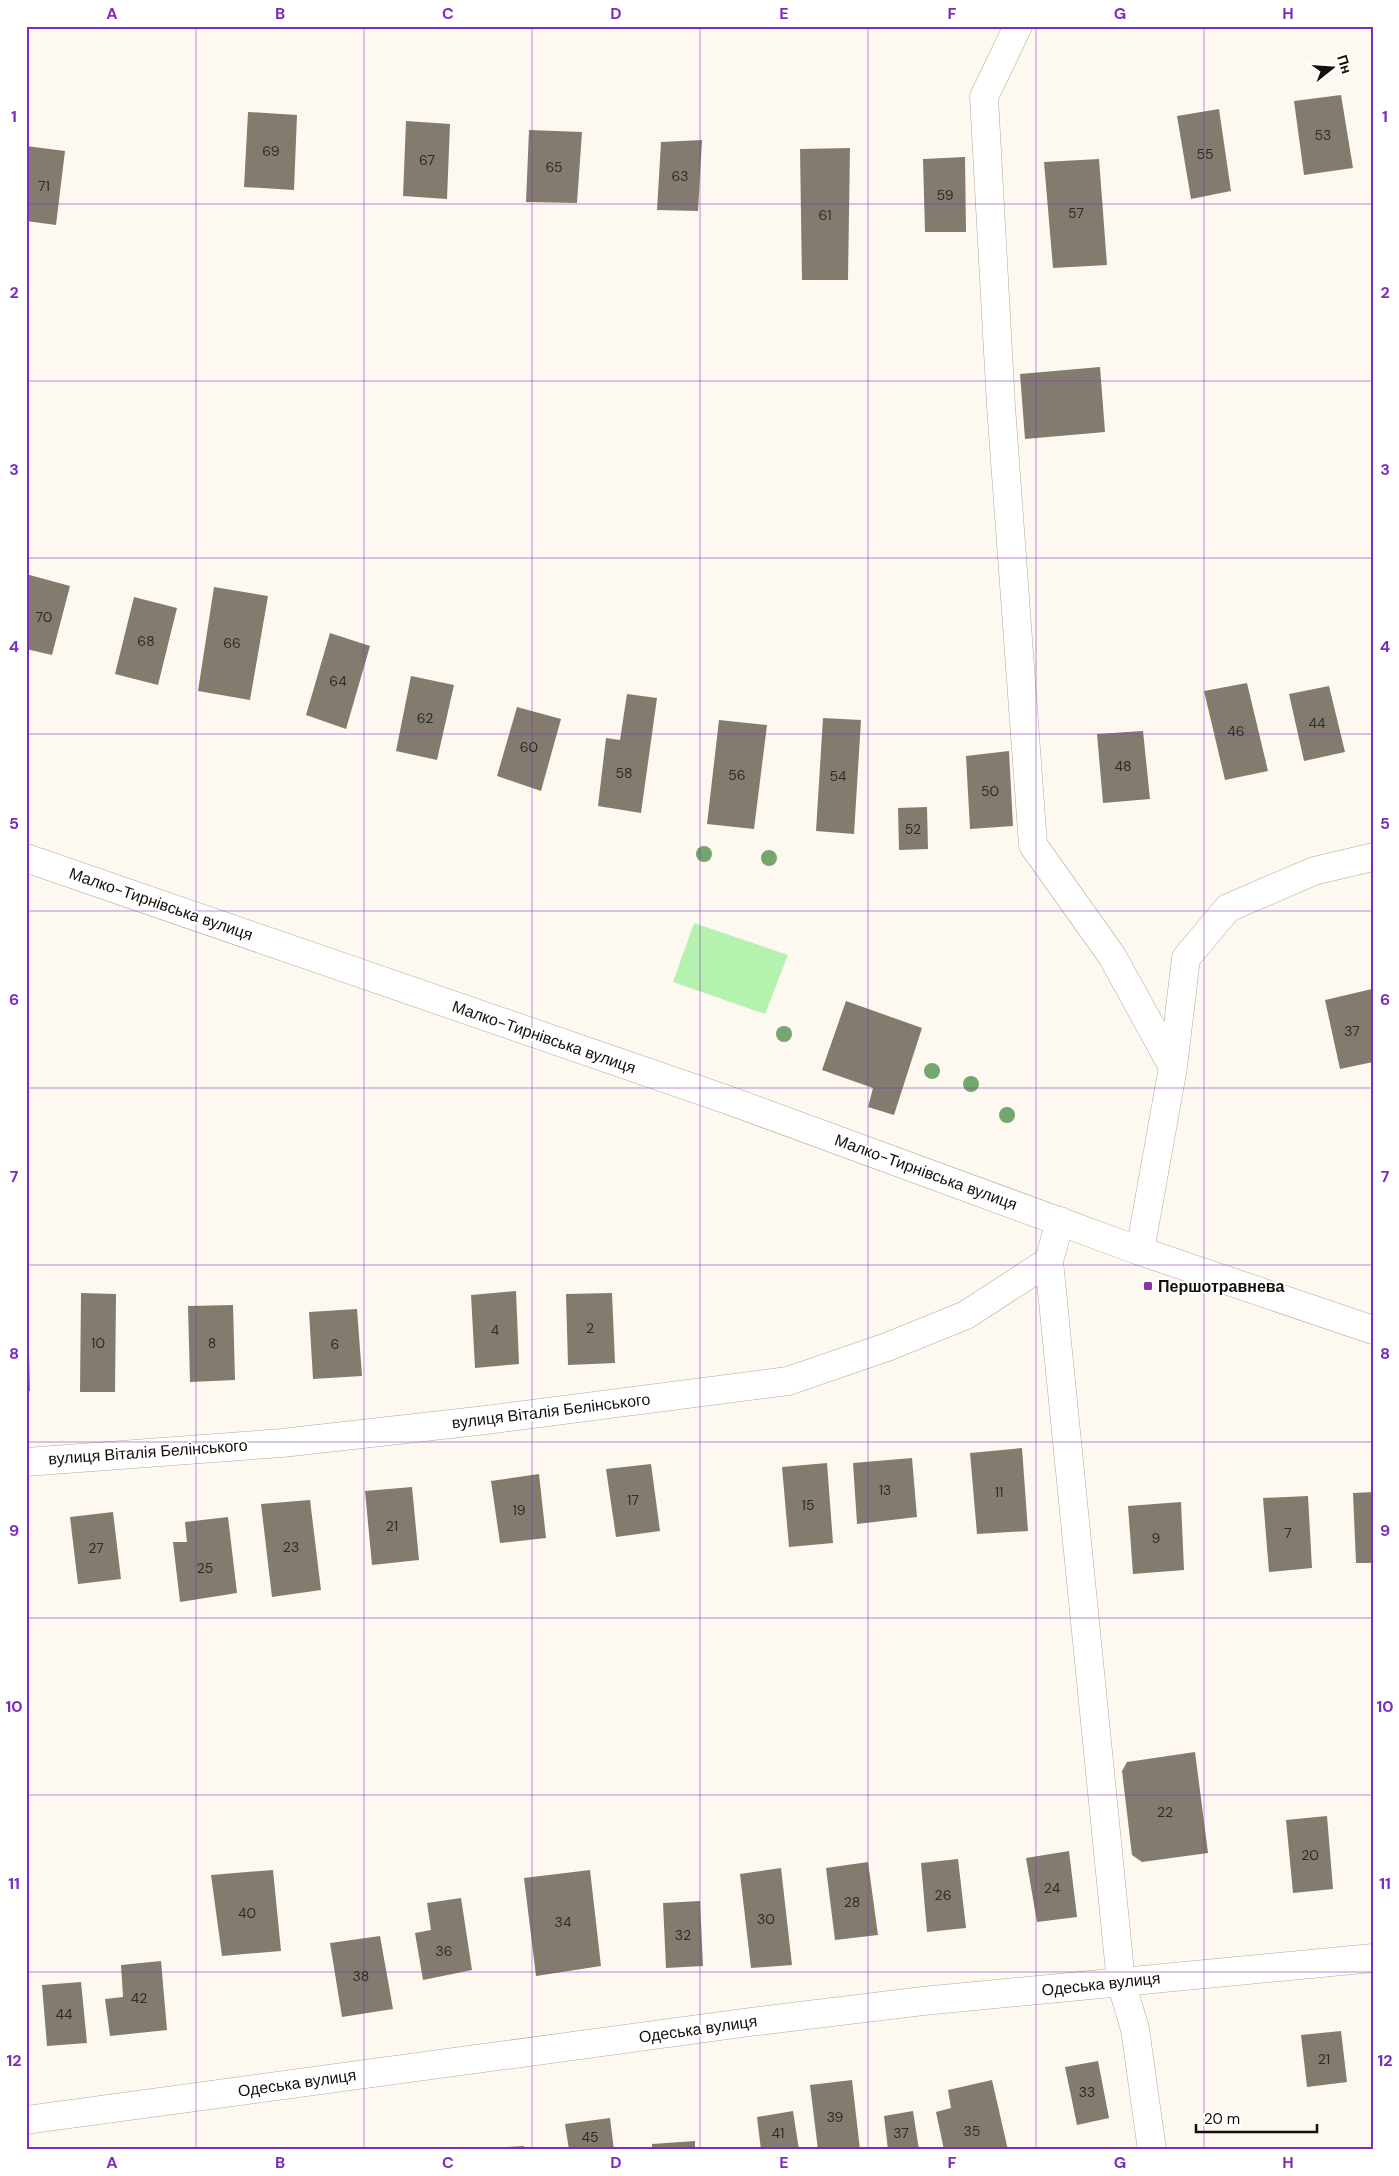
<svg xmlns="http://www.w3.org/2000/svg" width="1399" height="2176" viewBox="0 0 1399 2176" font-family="'DM Sans',sans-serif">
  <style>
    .green { fill: #b5f1af }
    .building { fill: #837c6e }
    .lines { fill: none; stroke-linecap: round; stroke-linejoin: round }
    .minor-casing { stroke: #b0a89a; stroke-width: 29 }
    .major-casing { stroke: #b0a89a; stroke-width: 29 }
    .minor { stroke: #fff; stroke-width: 28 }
    .major { stroke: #fff; stroke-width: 28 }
    .tree { fill: #74a66e }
    .grid { fill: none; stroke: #7b2cbf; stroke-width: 1; stroke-opacity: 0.55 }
    .poi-dot { fill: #8a35a3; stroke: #fff; stroke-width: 2 }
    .labels { text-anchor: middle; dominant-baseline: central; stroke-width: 4; stroke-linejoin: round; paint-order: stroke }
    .number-label { font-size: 14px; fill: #2f2b24 }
    .street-label { font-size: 16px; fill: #13100b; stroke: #fff }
    .poi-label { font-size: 16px; font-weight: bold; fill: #13100b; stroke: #fff; text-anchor: start }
    .neatline { fill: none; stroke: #7b2cbf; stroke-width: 2 }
    .grid-label { font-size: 16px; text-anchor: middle; font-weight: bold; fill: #7b2cbf }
  </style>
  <rect width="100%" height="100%" fill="#fef9f0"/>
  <path class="green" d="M694,923l94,32 -23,59 -92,-32z"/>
  <path class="building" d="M1341,95l12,73 -49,7 -10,-74z
    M1219,109l12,82 -40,8 -14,-83z
    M248,112l49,3 -3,75 -50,-3z
    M406,121l44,3 -3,75 -44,-3z
    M529,130l53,2 -5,71 -51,-1z
    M702,140l-4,71 -41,-1 4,-68z
    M26,146l39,5 -9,74 -30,-4z
    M850,148l-2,132h-46l-2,-131z
    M965,157l1,75h-41l-2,-73z
    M1099,159l8,106 -54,3 -9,-106z
    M1100,367l5,65 -80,7 -5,-65z
    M26,574l44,12 -18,69 -26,-6z
    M214,587l54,9 -18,104 -52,-9z
    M134,597l43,11 -19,77 -43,-11z
    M330,633l40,13 -24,83 -40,-14z
    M411,676l43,9 -17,75 -41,-9z
    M1247,683l21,88 -43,9 -21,-89z
    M1329,686l16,66 -41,9 -15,-67z
    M627,694l30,4 -16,115 -43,-7 8,-68 14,2z
    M517,707l44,12 -20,72 -44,-15z
    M823,718l38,2 -7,114 -38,-3z
    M719,720l48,5 -13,104 -47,-5z
    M1143,731l7,68 -47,4 -6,-69z
    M1009,751l4,75 -43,3 -4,-73z
    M927,807l1,42 -29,1 -1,-42z
    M1372,989l1,73 -33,7 -15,-69z
    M846,1001l76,27 -28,87 -26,-8 5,-19 -51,-18z
    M516,1291l3,73 -44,4 -4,-73z
    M81,1293l35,1 -1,98h-35z
    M612,1293l3,70 -47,2 -2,-71z
    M233,1305l2,75 -45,2 -2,-76z
    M357,1309l5,67 -49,3 -4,-67z
    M26,1316h2l2,75h-4z
    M1022,1448l6,83 -51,3 -7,-81z
    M912,1458l5,59 -60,7 -4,-61z
    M827,1463l6,80 -44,4 -7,-80z
    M651,1464l9,67 -44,6 -10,-68z
    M539,1474l7,64 -46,5 -9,-62z
    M412,1487l7,73 -47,5 -7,-74z
    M1373,1492v71h-17l-3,-70z
    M1308,1496l4,72 -43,4 -6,-74z
    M310,1500l11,90 -49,7 -11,-93z
    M1181,1502l3,68 -51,4 -5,-68z
    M113,1512l8,67 -43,5 -8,-67z
    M228,1517l9,76 -57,9 -7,-60h14l-2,-20z
    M1195,1752l13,101 -66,9 -10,-7 -10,-84 5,-9z
    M1327,1816l6,73 -40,4 -7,-73z
    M1069,1851l8,66 -40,5 -11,-64z
    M958,1859l8,69 -39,4 -6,-69z
    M868,1862l10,73 -43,5 -9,-72z
    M781,1868l11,97 -41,3 -11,-94z
    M273,1870l8,81 -59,5 -11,-81z
    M590,1870l11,96 -65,10 -12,-98z
    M461,1898l11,72 -49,10 -8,-47 16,-3 -4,-27z
    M700,1901l3,65 -37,2 -3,-65z
    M380,1936l13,73 -51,8 -12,-74z
    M161,1961l6,69 -57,6 -5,-37 18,-2 -2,-32z
    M81,1982l6,61 -40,3 -5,-61z
    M1341,2031l6,51 -40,5 -6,-52z
    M1098,2061l11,57 -32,7 -12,-58z
    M852,2080l8,70h-42l-8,-65z
    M992,2080l16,70h-64l-8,-38 15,-4 -3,-18z
    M793,2111l6,39h-38l-4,-33z
    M913,2111l6,39h-31l-4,-34z
    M610,2118l4,32h-45l-4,-26z
    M695,2141v9h-43v-6z
    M524,2146l1,4h-32v-2z"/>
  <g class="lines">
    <g class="minor-casing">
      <path id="minor" d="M1018,26l-34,71 17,309 32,439 79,111 61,111
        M1060,1221l-11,40 72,721 14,47 17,121
        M1140,1251l33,-184 13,-109 42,-50 86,-37 59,-14
        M26,1462l256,-19 204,-23 302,-39 99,-34 79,-32 83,-54
        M26,2120l724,-98 173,-21 450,-43"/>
    </g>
    <g class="major-casing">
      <path id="major" d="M26,858l702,242 412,151 233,79"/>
    </g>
    <use href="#minor" class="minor"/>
    <use href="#major" class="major"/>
  </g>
  <g class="tree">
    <circle cx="704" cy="854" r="8"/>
    <circle cx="769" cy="858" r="8"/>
    <circle cx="784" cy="1034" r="8"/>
    <circle cx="932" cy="1071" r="8"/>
    <circle cx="971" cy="1084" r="8"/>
    <circle cx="1007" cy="1115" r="8"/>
  </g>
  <path class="grid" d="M196,26v2124M364,26v2124M532,26v2124M700,26v2124M868,26v2124M1036,26v2124M1204,26v2124M26,204h1347M26,381h1347M26,558h1347M26,734h1347M26,911h1347M26,1088h1347M26,1265h1347M26,1442h1347M26,1618h1347M26,1795h1347M26,1972h1347"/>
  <rect class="poi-dot" x="1143" y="1281" width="10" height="10" rx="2.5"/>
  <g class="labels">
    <g class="number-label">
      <text x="1323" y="135">53</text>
      <text x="271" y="151">69</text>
      <text x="1205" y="154">55</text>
      <text x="427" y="160">67</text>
      <text x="554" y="167">65</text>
      <text x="680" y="176">63</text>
      <text x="44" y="186">71</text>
      <text x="945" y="195">59</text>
      <text x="1076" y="213">57</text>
      <text x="825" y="215">61</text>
      <text x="44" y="617">70</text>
      <text x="146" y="641">68</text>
      <text x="232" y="643">66</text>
      <text x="338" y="681">64</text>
      <text x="425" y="718">62</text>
      <text x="1317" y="723">44</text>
      <text x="1236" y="731">46</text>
      <text x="529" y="747">60</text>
      <text x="1123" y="766">48</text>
      <text x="624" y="773">58</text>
      <text x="737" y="775">56</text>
      <text x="838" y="776">54</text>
      <text x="990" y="791">50</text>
      <text x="913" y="829">52</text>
      <text x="1352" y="1031">37</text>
      <text x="590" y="1328">2</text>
      <text x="495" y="1330">4</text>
      <text x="98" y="1343">10</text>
      <text x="212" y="1343">8</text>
      <text x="335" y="1344">6</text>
      <text x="885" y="1490">13</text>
      <text x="999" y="1492">11</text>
      <text x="633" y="1500">17</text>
      <text x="808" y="1505">15</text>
      <text x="519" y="1510">19</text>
      <text x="392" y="1526">21</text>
      <text x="1288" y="1533">7</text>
      <text x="1156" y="1538">9</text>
      <text x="291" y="1547">23</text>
      <text x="96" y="1548">27</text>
      <text x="205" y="1568">25</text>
      <text x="1165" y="1812">22</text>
      <text x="1310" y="1855">20</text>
      <text x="1052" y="1888">24</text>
      <text x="943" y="1895">26</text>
      <text x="852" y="1902">28</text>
      <text x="247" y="1913">40</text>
      <text x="766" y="1919">30</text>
      <text x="563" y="1922">34</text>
      <text x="683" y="1935">32</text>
      <text x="444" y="1951">36</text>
      <text x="361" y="1976">38</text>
      <text x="139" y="1998">42</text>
      <text x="64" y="2014">44</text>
      <text x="1324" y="2059">21</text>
      <text x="1087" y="2092">33</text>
      <text x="835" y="2117">39</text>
      <text x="972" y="2131">35</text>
      <text x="778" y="2133">41</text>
      <text x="901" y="2133">37</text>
      <text x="590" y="2137">45</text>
    </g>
    <g class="street-label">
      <text transform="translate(161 904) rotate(19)">Малко-Тирнівська вулиця</text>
      <text transform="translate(544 1037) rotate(19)">Малко-Тирнівська вулиця</text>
      <text transform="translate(926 1172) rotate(20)">Малко-Тирнівська вулиця</text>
      <text transform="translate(551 1411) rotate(-7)">вулиця Віталія Белінського</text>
      <text transform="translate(148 1452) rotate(-4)">вулиця Віталія Белінського</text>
      <text transform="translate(1101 1984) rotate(-6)">Одеська вулиця</text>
      <text transform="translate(698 2029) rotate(-8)">Одеська вулиця</text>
      <text transform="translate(297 2083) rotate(-8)">Одеська вулиця</text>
    </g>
    <g class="poi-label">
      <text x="1158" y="1286">Першотравнева</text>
    </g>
  </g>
  <rect width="1399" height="2176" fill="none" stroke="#ffffff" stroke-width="55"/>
  <g transform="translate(1332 68) rotate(73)" stroke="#ffffff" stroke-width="4" paint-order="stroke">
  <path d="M0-4L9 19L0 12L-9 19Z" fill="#13100b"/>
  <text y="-8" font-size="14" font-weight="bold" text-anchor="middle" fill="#13100b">Пн</text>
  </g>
  <path d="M1196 2124v8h121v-8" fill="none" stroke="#13100b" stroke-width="2.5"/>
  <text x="1204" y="2124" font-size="15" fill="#13100b" stroke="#ffffff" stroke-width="4" paint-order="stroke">20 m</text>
  <rect x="28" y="28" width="1344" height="2120" class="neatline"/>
  <g class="grid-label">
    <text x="112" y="19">A</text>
    <text x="280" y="19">B</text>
    <text x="448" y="19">C</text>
    <text x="616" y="19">D</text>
    <text x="784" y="19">E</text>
    <text x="952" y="19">F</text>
    <text x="1120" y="19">G</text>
    <text x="1288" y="19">H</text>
    <text x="14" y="122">1</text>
    <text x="1385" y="122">1</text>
    <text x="14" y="298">2</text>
    <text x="1385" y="298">2</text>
    <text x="14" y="475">3</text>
    <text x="1385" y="475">3</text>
    <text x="14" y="652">4</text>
    <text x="1385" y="652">4</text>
    <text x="14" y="829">5</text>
    <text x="1385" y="829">5</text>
    <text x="14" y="1005">6</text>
    <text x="1385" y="1005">6</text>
    <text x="14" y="1182">7</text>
    <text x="1385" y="1182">7</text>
    <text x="14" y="1359">8</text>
    <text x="1385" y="1359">8</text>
    <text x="14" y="1536">9</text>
    <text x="1385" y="1536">9</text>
    <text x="14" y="1712">10</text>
    <text x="1385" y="1712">10</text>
    <text x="14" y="1889">11</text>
    <text x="1385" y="1889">11</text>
    <text x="14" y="2066">12</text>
    <text x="1385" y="2066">12</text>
    <text x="112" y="2168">A</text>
    <text x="280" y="2168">B</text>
    <text x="448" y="2168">C</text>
    <text x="616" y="2168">D</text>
    <text x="784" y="2168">E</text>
    <text x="952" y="2168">F</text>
    <text x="1120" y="2168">G</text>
    <text x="1288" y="2168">H</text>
  </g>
</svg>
